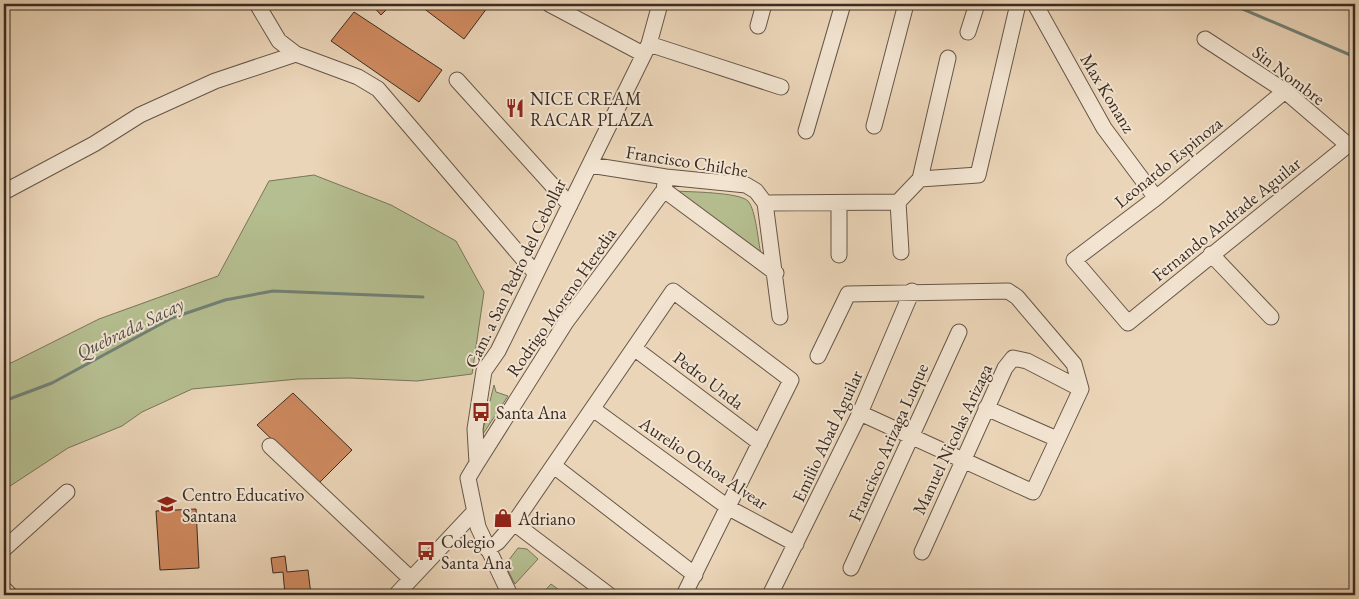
<svg xmlns="http://www.w3.org/2000/svg" width="1359" height="599" viewBox="0 0 1359 599" font-family="'EB Garamond',serif">
  <style>
    .green { fill: #b5be90; stroke: #78755a }
    .lines { fill: none; stroke-linecap: round; stroke-linejoin: round }
    .stream { stroke: #728176; stroke-width: 3 }
    .building { fill: #d08a60; stroke: #3a2c23 }
    .minor-casing { stroke: #665648; stroke-width: 17 }
    .minor { stroke: #f2e4d1; stroke-width: 15 }
    .labels { text-anchor: middle; dominant-baseline: central; stroke-width: 4; stroke-linejoin: round; paint-order: stroke }
    .street-label { font-size: 18px; fill: #3a2c23; stroke: #f2e4d1 }
    .poi-label { font-size: 18px; fill: #3a2c23; stroke: #f2e4d1; text-anchor: start }
    .water-label { font-size: 19px; font-style: italic; fill: #524f46; stroke: #f2e4d1 }
  </style>
  <rect width="100%" height="100%" fill="#ebd5b8"/>
  <filter id="stains"><feTurbulence type="fractalNoise" baseFrequency=".004" numOctaves="4"/><feColorMatrix values="0 0 0 0 .2 0 0 0 0 .09 0 0 0 0 .02 0 0 0 .5 -.17"/></filter>
  <radialGradient id="worn" r=".72"><stop offset=".6" stop-color="#630" stop-opacity="0"/><stop offset="1" stop-color="#630" stop-opacity=".3"/></radialGradient>
  <path class="green" d="M314,175l77,30 65,36 28,51 -12,82 -55,7 -68,-3 -51,1 -106,10 -50,23 -20,14 -54,22 -64,42v-134l7,7 88,-44 119,-43 51,-95z
    M675,191c14,1 64,1 73,10 8,9 10,41 13,53z
    M494,385l2,7 12,4 -27,41z
    M518,548l9,1 11,10 -23,25 -10,-19z
    M551,584l15,11h-25z"/>
  <g class="lines">
    <path class="stream" d="M1231,4l124,53
      M4,401l48,-18 120,-65 53,-18 48,-9 150,6"/>
  </g>
  <path class="building" d="M371,4h21l-11,11z
    M418,4h72l-26,35z
    M354,12l88,58 -23,32 -88,-61z
    M293,393l59,57 -34,34 -61,-59z
    M196,509l3,59 -39,2 -4,-59z
    M285,556l2,16 21,-2 3,25h-26l-2,-23 -10,1 -2,-15z
    M267,593v2h-16v-1z"/>
  <g class="lines">
    <g class="minor-casing">
      <path id="minor" d="M257,4l22,37 17,13 62,23 20,12 158,185
        M549,4l94,50
        M1035,4l69,124 52,70
        M758,26l6,-22
        M968,32l9,-28
        M1205,39l80,52 63,54 -220,178 -54,-63 82,-62 129,-107
        M649,44l132,43
        M457,80l113,125
        M874,126l32,-122
        M806,131l37,-127
        M590,165l76,12 80,8 10,6 9,12 133,-1 22,-23 58,-4 40,-171
        M920,179l28,-121
        M664,190l112,83
        M4,192l90,-48 46,-29 75,-34 81,-27
        M898,202l3,50
        M765,203l15,114
        M839,203v52
        M1211,254l60,63
        M634,348l126,95
        M818,356l30,-62 160,-3 9,6 57,67 7,25 -48,103 -173,-79
        M986,408l71,31
        M593,409l136,99 67,36
        M270,446l141,133
        M477,463l89,-141 98,-132 2,-13
        M554,466l141,109
        M514,523l95,72
        M4,549l63,-57
        M487,549l11,-7 16,-19 159,-232 118,89 -107,215
        M922,552l83,-184 8,-10 14,3 54,28
        M851,568l108,-236
        M4,589l6,6
        M396,595l78,-83
        M510,595l-32,-68 -10,-49 9,-15 -2,-34 9,-58 14,-20 151,-307 11,-40
        M770,595l90,-182 52,-122"/>
    </g>
    <use href="#minor" class="minor"/>
  </g>
  <defs>
    <g id="restaurant-bare" transform="scale(1.5)"><path d="M-5-6h1v4h1v-4h1v4h1v-4h1v5L-1.5 .5V6h-2V.5L-5-1ZM5-6V6H3V1.5H1.5Q1.5-4 5-6Z" fill="#8f2418" stroke="#f2e4d1" stroke-width="2.5" paint-order="stroke"/></g>
    <g id="bus-bare" transform="scale(1.5)"><path d="M-5-6H5V4H4V6H2V4H-2V6H-4V4H-5ZM-3.5-4V0h7V-4ZM-3.5 1.2v1.5H-2V1.2ZM2 1.2v1.5H3.5V1.2Z" fill="#8f2418" stroke="#f2e4d1" stroke-width="2.5" paint-order="stroke"/></g>
    <g id="school-bare" transform="scale(1.5)"><path d="M0-5L7-2L0 1L-7-2ZM-4 1L0 2.5L4 1V4Q0 6-4 4Z" fill="#8f2418" stroke="#f2e4d1" stroke-width="2.5" paint-order="stroke"/></g>
    <g id="shop-bare" transform="scale(1.5)"><path d="M-5-2.5h2.3a2.7 3.5 0 0 1 5.4 0H5L5.5 6h-11ZM-1.5-2.5h3a1.5 2.3 0 0 0-3 0Z" fill="#8f2418" stroke="#f2e4d1" stroke-width="2.5" paint-order="stroke"/></g>
  </defs>
  <g fill-rule="evenodd">
    <use href="#restaurant-bare" x="515" y="108"/>
    <use href="#bus-bare" x="481" y="412"/>
    <use href="#school-bare" x="167" y="504"/>
    <use href="#shop-bare" x="503" y="518"/>
    <use href="#bus-bare" x="426" y="551"/>
  </g>
  <g class="labels">
    <g class="street-label">
      <text transform="translate(1289 75) rotate(37)">Sin Nombre</text>
      <text transform="translate(1108 93) rotate(59)">Max Konanz</text>
      <text transform="translate(687 161) rotate(9)">Francisco Chilche</text>
      <text transform="translate(1168 162) rotate(-39)">Leonardo Espinoza</text>
      <text transform="translate(1226 219) rotate(-39)">Fernando Andrade Aguilar</text>
      <text transform="translate(515 273) rotate(-64)">Cam. a San Pedro del Cebollar</text>
      <text transform="translate(561 302) rotate(-55)">Rodrigo Moreno Heredia</text>
      <text transform="translate(709 380) rotate(37)">Pedro Unda</text>
      <text transform="translate(827 436) rotate(-65)">Emilio Abad Aguilar</text>
      <text transform="translate(952 439) rotate(-65)">Manuel Nicolas Arizaga</text>
      <text transform="translate(888 442) rotate(-66)">Francisco Arizaga Luque</text>
      <text transform="translate(704 463) rotate(34)">Aurelio Ochoa Alvear</text>
    </g>
    <g class="poi-label">
      <text x="530" y="98">NICE CREAM<tspan x="530" dy="21">RACAR PLAZA</tspan></text>
      <text x="496" y="412">Santa Ana</text>
      <text x="182" y="494">Centro Educativo<tspan x="182" dy="21">Santana</tspan></text>
      <text x="518" y="518">Adriano</text>
      <text x="441" y="541">Colegio<tspan x="441" dy="21">Santa Ana</tspan></text>
    </g>
    <g class="water-label">
      <text transform="translate(130 328) rotate(-26)">Quebrada Sacay</text>
    </g>
  </g>
  <rect width="1359" height="599" fill="none" stroke="#ebd5b8" stroke-width="20"/>
  <rect x="5" y="5" width="1349" height="589" fill="none" stroke="#3a2c23" stroke-width="2.5"/>
  <rect x="10" y="10" width="1339" height="579" fill="none" stroke="#3a2c23"/>
  <rect width="100%" height="100%" filter="url(#stains)"/>
  <rect width="100%" height="100%" fill="url(#worn)"/>
</svg>
